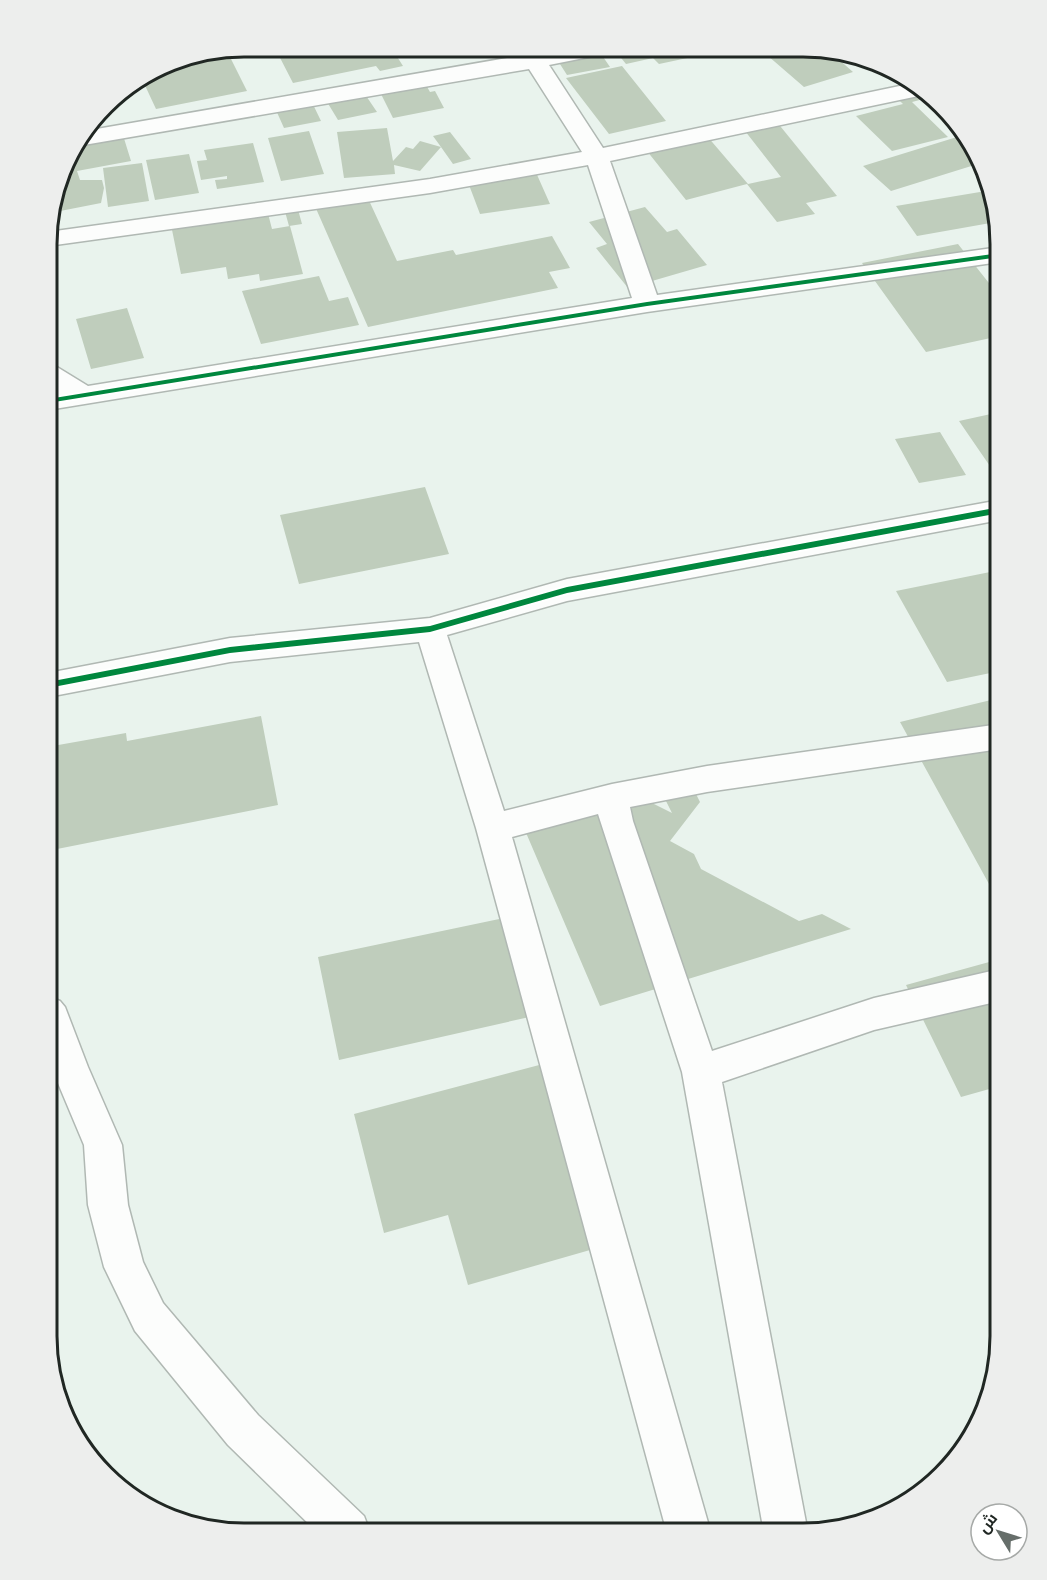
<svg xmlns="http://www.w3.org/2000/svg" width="1047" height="1580" viewBox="0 0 1047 1580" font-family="'Space Grotesk',Cairo,sans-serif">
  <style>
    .building { fill: #bfcdbc }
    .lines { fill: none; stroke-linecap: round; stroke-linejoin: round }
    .minor-casing { stroke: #b0b8b3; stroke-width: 3 }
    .minor { fill: #fcfdfc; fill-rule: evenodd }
    .cycleway-casing { stroke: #fff; stroke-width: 4 }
    .cycleway { fill: #00873e; fill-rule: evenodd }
    .rim { fill: none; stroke: #202723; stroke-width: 3 }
  </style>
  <rect width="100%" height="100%" fill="#e9f3ed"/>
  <path class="building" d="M295,47h112l3,5 -14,3 7,11 -23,5 -4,-5 -83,17 -17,-33z
    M467,47h33v1l-28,6z
    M563,47l34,1 13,19 -43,8 -16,-25z
    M613,48h117v1l-71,15 -6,-6 -27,6z
    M767,48h62l16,7 -9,2 17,15 -49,15 -43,-37z
    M188,56l4,9 38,-8 17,34 -91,18 -14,-30 38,-22z
    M622,66l44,55 -57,13 -43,-56z
    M422,78l8,14 5,-1 9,17 -51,10 -16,-32z
    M358,84l19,28 -39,8 -17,-28z
    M916,84l7,3 8,10 -19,5 36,35 -56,14 -36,-35 47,-12 -13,-13z
    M307,92l14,29 -37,7 -13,-29z
    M933,100l18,23 -1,1 -25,-22z
    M772,116l65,80 -31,7 9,11 -38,8 -30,-38 -61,16 -39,-49 60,-15 41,48 33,-7 -43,-55z
    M387,128l6,33 13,-14 7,2 7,-8 21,6 -8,-11 17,-4 21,27 -18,5 -12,-17 -21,24 -26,-6 1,9 -51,4 -7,-46z
    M309,131l15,43 -43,7 -13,-43z
    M110,132h12l9,29 -54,10 3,9h22l2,8 -3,15 -51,10 6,-20 8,-1 -3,-11 3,-10h6l-3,-9 6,-17 6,-7z
    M957,137l13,11 11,15 -90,28 -28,-25z
    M253,143l11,39 -47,7 -2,-9 12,-1v-3l-26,4 -4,-19 10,-1 -3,-10z
    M189,154l10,39 -44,7 -9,-40z
    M142,163l7,38 -41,6 -5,-39z
    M534,168l16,36 -70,10 -14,-37z
    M986,191l5,7 5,24 -79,14 -21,-30z
    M366,194l31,67 56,-11 3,5 96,-19 18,32 -21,4 9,16 -190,39 -54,-123z
    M266,206l6,23 18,-3 13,48 -43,7 -1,-7 -31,5 -2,-12 -45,7 -11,-54z
    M297,206l5,18 -13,2 -5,-18z
    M645,207l22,25 10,-3 30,36 -79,23 -32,-40 11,-4 -18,-22z
    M958,244l42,53v39l-74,16 -64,-89z
    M319,276l10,25 19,-4 11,28 -98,19 -19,-53z
    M127,308l17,50 -53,11 -15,-50z
    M1000,412v59l-6,1 -35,-51z
    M940,432l26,43 -47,8 -24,-44z
    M425,487l24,67 -150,30 -19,-69z
    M1000,570v101l-53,11 -51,-91z
    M991,700l9,15v189l-100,-182z
    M261,716l17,89 -231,46v-104l79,-14 1,8z
    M618,786l54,27 -7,-14 29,-9 6,12 -30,39 24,13 7,15 98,52 23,-7 29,15 -251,77 -82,-192z
    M504,918l52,93 -217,49 -21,-103z
    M1000,959v127l-39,11 -55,-112z
    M543,1064l61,182 -136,39 -20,-70 -64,18 -30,-119z
    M47,1290l11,12 -11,11z"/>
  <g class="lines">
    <g class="minor-casing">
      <path id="minor" d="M570,47l42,1 -3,5 -60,12 54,83 311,-65 9,4 5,7 -318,67 47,134 343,-48v15l-353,50 -599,98v-18l9,-1 -9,-6v-21l9,3 31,19 544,-88 -44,-133 -158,28 -382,53v-14l382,-53 152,-27 -53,-83 -451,77 -5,-1 12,-14z
        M1000,500v20l-433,81 -120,34 57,176 108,-27 95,-18 293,-42v25l-293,43 -77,15 3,14 79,230 162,-53 126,-29v32l-126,29 -152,52 86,451h-44l-82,-461 -84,-258 -86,23 199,696h-44l-191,-705 -57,-186 -189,20 -182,35v-24l182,-35 200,-20 137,-39z
        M47,996l13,5 5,6 23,60 34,78 6,60 15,57 20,41 95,112 106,101 6,16h-53l-89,-87 -93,-114 -31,-64 -16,-62 -4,-60 -37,-88z"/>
    </g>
    <use href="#minor" class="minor"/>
    <g class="cycleway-casing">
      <path id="cycleway" d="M1000,253v4l-353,49 -599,97v-4l599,-97z
        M1000,507v6l-433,80 -137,39 -200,21 -182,35v-6l182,-35 200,-21 137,-39z"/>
    </g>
    <use href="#cycleway" class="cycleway"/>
  </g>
  <path d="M0 0H1047V1580H0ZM244 57H803A187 187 0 0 1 990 244V1336A187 187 0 0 1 803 1523H244A187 187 0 0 1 57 1336V244A187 187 0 0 1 244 57Z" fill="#edeeed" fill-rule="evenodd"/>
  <path class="rim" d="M244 57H803A187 187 0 0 1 990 244V1336A187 187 0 0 1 803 1523H244A187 187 0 0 1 57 1336V244A187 187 0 0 1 244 57Z"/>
  <g transform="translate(999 1532) rotate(308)"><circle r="28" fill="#ffffff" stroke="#a6a9a7" stroke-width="1.5"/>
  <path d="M0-4.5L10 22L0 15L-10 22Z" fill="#666e6a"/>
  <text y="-9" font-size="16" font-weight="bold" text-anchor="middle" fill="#202723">ش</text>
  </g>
</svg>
